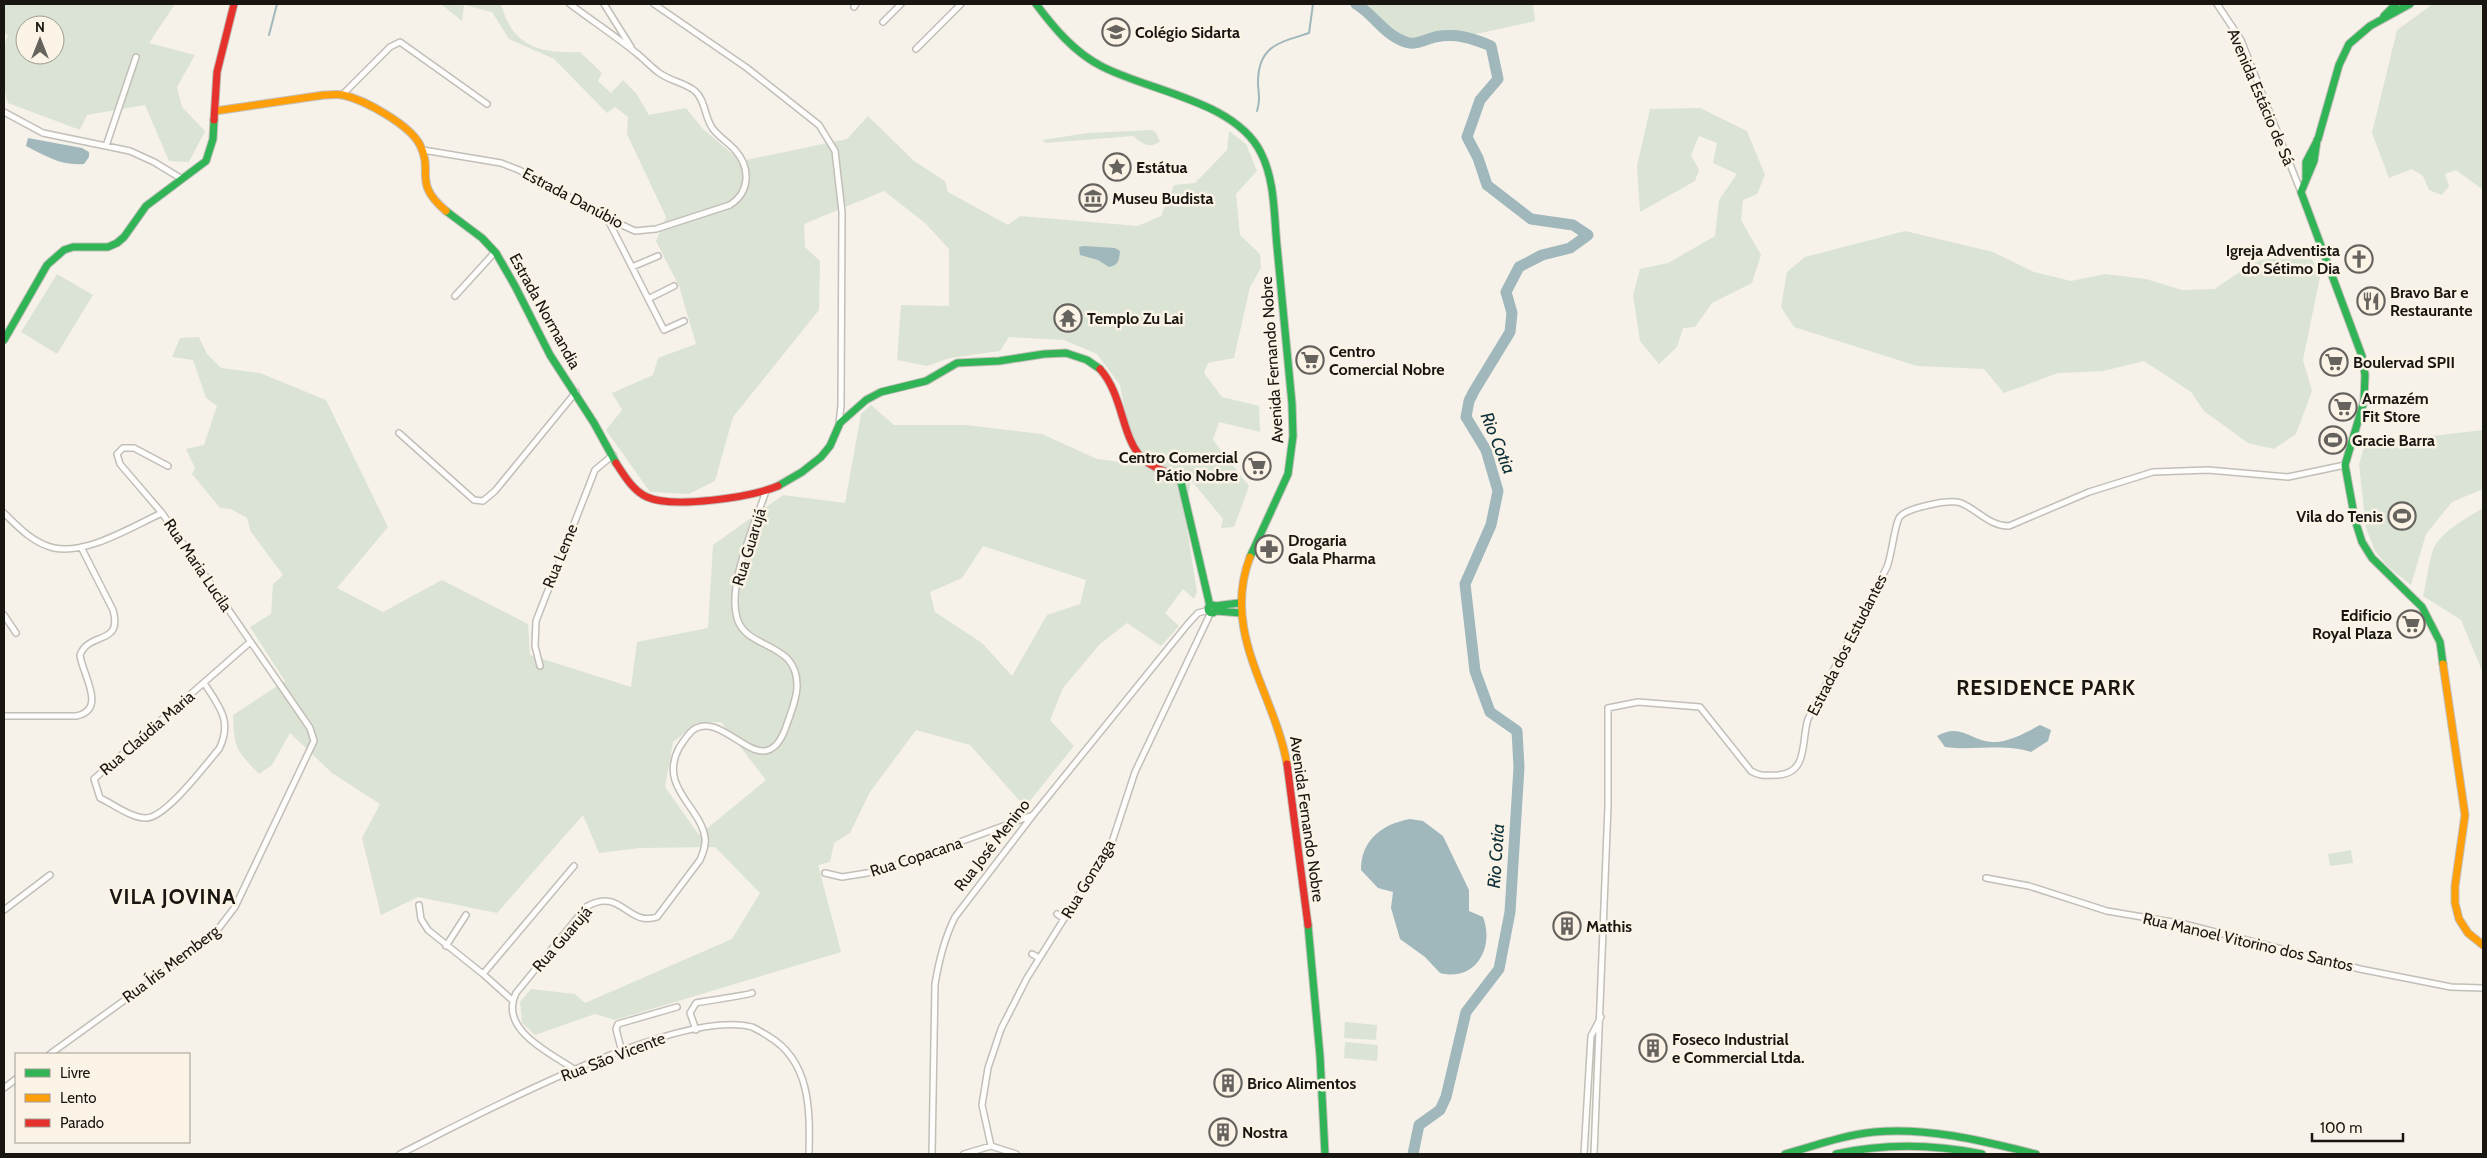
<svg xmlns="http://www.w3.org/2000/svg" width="2487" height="1158" viewBox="0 0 2487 1158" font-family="Cabin,sans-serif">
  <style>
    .green { fill: #dbe3d5; fill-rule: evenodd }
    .water { fill: #a0b7bc }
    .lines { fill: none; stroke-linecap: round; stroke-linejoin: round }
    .stream { stroke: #a0b7bc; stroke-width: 2 }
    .river { stroke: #a0b7bc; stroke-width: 11 }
    .street-casing { stroke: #c2beb8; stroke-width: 8 }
    .fast-casing { stroke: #c2beb8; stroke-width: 9 }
    .slow-casing { stroke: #c2beb8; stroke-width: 9 }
    .jam-casing { stroke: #c2beb8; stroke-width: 9 }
    .street { stroke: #fefdfc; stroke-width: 5 }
    .fast { stroke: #30b455; stroke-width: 7 }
    .slow { stroke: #ff9f0a; stroke-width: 7 }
    .jam { stroke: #e5322d; stroke-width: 7 }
    .labels { text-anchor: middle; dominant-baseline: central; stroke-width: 5; stroke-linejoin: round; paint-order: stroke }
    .poi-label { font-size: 16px; font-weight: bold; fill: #191612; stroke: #faf3e6; text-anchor: start }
    .street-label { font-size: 16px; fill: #191612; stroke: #faf3e6 }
    .water-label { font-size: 18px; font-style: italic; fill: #0d313a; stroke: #faf3e6 }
    .district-label { font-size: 21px; font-weight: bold; letter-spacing: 1px; fill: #191612; stroke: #faf3e6 }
  </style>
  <rect width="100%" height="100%" fill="#f6f2ea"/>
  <path class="green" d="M4,4h171l-26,39 46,12 -18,32 5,20 23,24 -16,31 -20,-1 -24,-56 -58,10 -7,15 -72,-27c-6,-16 -8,-53 0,-68l-4,-2zM25,25h30v30h-30z
    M441,4h60c11,42 38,50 79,48l22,21 -4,8 13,12 12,-13 13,13 13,22 37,-7 17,21 38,32 106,-22 21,-23 46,45 31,20 3,11 60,33 12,-9 118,10 23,-10 13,-31 21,-2 32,-33 2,-19 17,13 11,27 -21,23 4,41 20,19 1,14 -11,19 -16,71 -26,5 -4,10 18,24 37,9 1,26 -41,-10 -6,18 36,46 -15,41 -13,1 2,-9 -32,-39 -6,36 12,76 -3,7 -11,-10 -18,24 14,13 -18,20 -34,-23 -27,21 -37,44 -13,32 24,26 -49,61 -55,-62 -54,-15 -46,62 -20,41 -16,10 -4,19 -12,3 23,87 -226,68 -20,-6 -60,21 -13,-12 -2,-21 11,-13 44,5 10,9 147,-64 28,-46 -45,-46 -75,1 -41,5 -16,-38 -86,98 -79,-16 -37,18 -19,-77 18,-34 -48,-31 -42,-40 -18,32 -13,9c-23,-24 -25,-26 -26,-59l52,-34 -35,-54 21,-13 2,-30 10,-9 -32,-43 -4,-14 -16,-9 -11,-1 -28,-34 3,-6 -9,-19 18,-4 13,-39 -11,-8 -13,-38 -21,-3 8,-19 19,-1 8,17 14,14 39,5 66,27 62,127 -51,61 46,24 59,-32 86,44 2,31 101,32 6,-45 71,-14 5,-83 70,-50 62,8 16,-89 10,-9 23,20h72l76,9 55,25 25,3 12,-4 -14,-73 -23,-31 -33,-14 -55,-3 -9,14 -50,7 -23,8 -30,-6 4,-55 48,1v-57l-24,-26 -41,-32 -80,33 1,23 15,14 -1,49 -86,107 -18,64 -26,13 -39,-2 -44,-62 16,-20 -10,-17 41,-18 5,-17 38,-14 -17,-58 -23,-45 10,-24 -39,-83 1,-17 -13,-10 -8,6 -53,-54 -45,-20 -17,-27 -28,-7 -2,16zM983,546l103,34 -6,24 -33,11 -35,61 -30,-33 -47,-31 -5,-20 32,-14zM721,722l45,58 -67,55 -34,-48 8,-45 24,-19z
    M1356,4h177l2,17 -68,15 -30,1 -27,7 -22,-10 -22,-24z
    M2433,4h50v186l-27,-20 -11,4 4,12 -7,9 -13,-5 -6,-14 -11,-7 -23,9 -17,-45 25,-103z
    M1700,108l47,23 18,44 -8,19 -14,6 -2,20 20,35 -9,28 -40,20 -17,24 -12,1 -6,19 -18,17 -19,-23 -7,-46 7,-26 28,-6 47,-27 4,-36 18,-26 -24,-11 4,-20 -18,-7 -8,19 8,15 -4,11 -55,31 -3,-46 13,-57z
    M1152,130l4,3 4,8c-10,9 -19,2 -27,-5l-87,7 -4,-3 46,-7z
    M1905,231l88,21 41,20 37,9 34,-7 41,5 36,11 33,-1c5,-4 42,-29 46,-29 16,-3 34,0 51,-1l8,18 -17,83 9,31 -16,43 -22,15 -26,-6 -44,-32 -13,-19 -47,-31 -41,10 -45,2 -54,20 -20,-24 -67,-3 -123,-39 -13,-20 6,-35 18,-15z
    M57,274l36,21 -36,59 -36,-22z
    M2483,430v59l-31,13 -26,32 -15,51 -24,-19 -12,-15 -9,-23 -7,-64 6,-20z
    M2483,508v165l-22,-53 -38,-24c4,-15 5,-32 10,-46 8,-19 33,-31 50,-42z
    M2351,850l2,13 -23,3 -2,-12z
    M1345,1022l32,3 -1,15 -32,-2z
    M1345,1042l33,3 -1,16 -33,-3z"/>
  <path class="water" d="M28,138l54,10 7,4v5l-5,7c-23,2 -38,-8 -58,-18z
    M1084,246l31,2 5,3c-1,9 -1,14 -11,16l-11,-7 -18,-5 -1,-8z
    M2040,725l11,5 -3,11 -17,11c-26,-9 -58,-1 -86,-5l-8,-11c24,-14 35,6 56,6 15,1 34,-10 47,-17z
    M1410,819l13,2 20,15 26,54v21l14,6c12,31 -8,65 -43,56l-15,-16 -25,-18 -9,-31 2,-16 -15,-4 -17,-18c0,-30 21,-46 49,-51z"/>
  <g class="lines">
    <path class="stream" d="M269,35l8,-31
      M1257,111c3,-10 2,-16 1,-26 -1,-39 20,-42 51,-52l4,-29"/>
    <path class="river" d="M1356,4c19,11 29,33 53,39 7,2 18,-4 26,-6 21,-4 37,1 56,9l7,33 -18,21 -13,37 11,21 9,27 44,34 42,6 15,10 -18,13 -28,7 -23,12 -13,25 6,21 -2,19 -36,59 -5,10 -3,16 20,33 12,41 -7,34 -26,59 10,87 15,41 27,19 2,36 -9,145 -11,57 -33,43 -20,85 -6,13 -21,15 -6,29"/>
    <g class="street-casing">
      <path id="street" d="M604,4l27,43
        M654,4l93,64 72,57 16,26 7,61 -1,194 -2,17
        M2217,4l24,36 60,152
        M854,7l2,-3
        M883,22l18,-18
        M916,49l45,-45
        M342,95l48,-48 10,-5 87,62
        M4,112l39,21 87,18 24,11 28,17
        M106,146l30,-89
        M423,150l78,13 18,7 88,48 28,13 21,-2 74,-24c20,-13 21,-37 5,-55 -7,-8 -16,-13 -22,-21 -9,-12 -7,-28 -18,-38 -11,-9 -26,-10 -37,-19 -8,-6 -15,-14 -23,-20 -21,-17 -44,-32 -65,-48
        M607,218l57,112 20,-9
        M632,267l26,-11
        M455,296l40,-44
        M648,299l26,-13
        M399,433l75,67 9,1 12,-10 81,-99
        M4,513c14,14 29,30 50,35 33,7 79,-22 108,-35
        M4,615l12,18
        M540,666l-5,-20 1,-25 59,-151 18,-15
        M204,683c15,23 29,38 15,66 -14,16 -53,69 -73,69 -15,0 -33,-14 -46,-20l-6,-19 155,-136
        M4,716h72c32,-6 6,-42 4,-61 9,-24 43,-9 33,-45l-32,-63
        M825,873l17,4 25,-4 36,-10 130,-48
        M1986,878l43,8 78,25 77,13 176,45 91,18 32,1
        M419,905l2,14 7,11 55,44 29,26
        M4,910l46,-35
        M1057,914l7,5
        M446,946l20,-31
        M1032,954l7,4
        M483,974l91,-108
        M696,1030l-6,-17 6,-10c9,-2 53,-8 56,-10
        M622,1052l-6,-23 2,-5 59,-17
        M50,1054l162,-117 23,-30 79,-166 -4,-13 -148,-215 -42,-49 -3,-10 6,-6h11l34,18
        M575,1070c-24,-17 -77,-40 -59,-77l70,-86c35,-21 41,20 71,10l43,-57c3,-7 6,-14 5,-22 -4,-31 -47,-51 -26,-90 4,-6 8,-13 14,-18 32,-23 72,62 94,-6 4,-12 9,-23 10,-36 2,-48 -51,-37 -60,-70 -10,-34 18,-94 29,-127
        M4,1088l12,-9
        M991,1146l-9,-41 6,-37 13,-39 26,-51 85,-136 23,-70 76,-160
        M400,1154c72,-36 276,-147 352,-127 5,2 11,6 16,9 43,25 42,75 41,118
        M932,1154l3,-170c4,-24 9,-45 20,-67l78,-102 154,-190 11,-12 11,-3
        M964,1154l27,-8 25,8
        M1584,1154l7,-118 10,-19
        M1594,1154l14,-348v-98l30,-6 62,5 51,64c10,6 15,4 27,4 31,-2 23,-35 30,-56l79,-152c5,-13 7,-39 12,-49 6,-10 50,-19 62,-15 17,7 28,23 48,23l80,-34 64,-20 55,-2 80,7 57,-12"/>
    </g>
    <g class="fast-casing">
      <path id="fast" d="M1036,4c18,24 38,48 65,62 47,25 135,35 160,87 14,27 13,63 16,93 5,53 10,105 15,158l1,32 -5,38 -38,83
        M2384,16l12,-12
        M2317,140l-3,21 -13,31 61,164 3,19 -1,26 -19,64 10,55 7,22 10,16 50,49 18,35 3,22
        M2306,178v-16l12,-23 21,-74 10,-21 21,-18 40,-22
        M446,211l36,27 14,15 19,33 35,69 44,68 22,40
        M4,340l43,-75 17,-15 9,-3h35l9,-4 7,-6 22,-31 60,-45 7,-22 1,-19
        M1170,474l11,8 29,124
        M778,486l24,-14 19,-15 9,-11 10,-23 26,-23 15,-8 45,-11 31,-18 42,-2 45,-7 22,-1 21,7 13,9
        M1208 609a4 4 0 1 1 8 0a4 4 0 1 1-8 0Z
        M1215,606l24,-3
        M1216,611l25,2
        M1308,925l12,131 5,98
        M1785,1154c29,-8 59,-19 89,-22 55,-5 109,9 162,22
        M1836,1154c50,-11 96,-10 146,0"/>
    </g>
    <g class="slow-casing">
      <path id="slow" d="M215,111l109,-16c6,0 13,-1 19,0 22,5 67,30 77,50 14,28 -8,37 26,66
        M1250,557c-29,76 24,135 37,207
        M2443,664l22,151 -10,71v17l4,16 9,14 15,12"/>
    </g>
    <g class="jam-casing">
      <path id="jam" d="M214,120l3,-48 17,-68
        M1100,369c24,27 21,69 43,90 7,7 17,10 27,15
        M616,463c8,12 17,28 31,34 26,12 105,0 131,-11
        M1287,764l21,161"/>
    </g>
    <use href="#street" class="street"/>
    <use href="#fast" class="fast"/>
    <use href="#slow" class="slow"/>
    <use href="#jam" class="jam"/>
  </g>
  <defs>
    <g id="school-ring" transform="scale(1.4375)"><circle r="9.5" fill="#faf3e6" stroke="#66635e" stroke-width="1.5"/><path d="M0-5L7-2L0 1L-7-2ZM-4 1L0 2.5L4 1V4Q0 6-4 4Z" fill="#66635e"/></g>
    <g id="sight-ring" transform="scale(1.4375)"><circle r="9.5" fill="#faf3e6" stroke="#66635e" stroke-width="1.5"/><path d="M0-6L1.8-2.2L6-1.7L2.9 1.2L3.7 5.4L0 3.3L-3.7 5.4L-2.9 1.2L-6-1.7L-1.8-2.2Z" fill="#66635e"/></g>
    <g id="museum-ring" transform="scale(1.4375)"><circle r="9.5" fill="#faf3e6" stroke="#66635e" stroke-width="1.5"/><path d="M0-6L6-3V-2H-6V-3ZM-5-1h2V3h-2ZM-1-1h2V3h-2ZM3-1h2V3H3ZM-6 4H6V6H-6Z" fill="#66635e"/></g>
    <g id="church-ring" transform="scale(1.4375)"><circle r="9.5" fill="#faf3e6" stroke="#66635e" stroke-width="1.5"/><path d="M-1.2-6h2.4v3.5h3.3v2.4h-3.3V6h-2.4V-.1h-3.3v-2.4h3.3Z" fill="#66635e"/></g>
    <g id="restaurant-ring" transform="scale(1.4375)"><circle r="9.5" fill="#faf3e6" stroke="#66635e" stroke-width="1.5"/><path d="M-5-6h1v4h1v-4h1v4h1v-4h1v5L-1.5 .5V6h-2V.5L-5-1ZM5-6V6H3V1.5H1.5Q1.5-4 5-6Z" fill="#66635e"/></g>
    <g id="temple-ring" transform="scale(1.4375)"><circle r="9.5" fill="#faf3e6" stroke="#66635e" stroke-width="1.5"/><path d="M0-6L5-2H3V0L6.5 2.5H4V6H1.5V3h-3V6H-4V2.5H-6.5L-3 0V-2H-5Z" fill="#66635e"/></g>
    <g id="supermarket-ring" transform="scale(1.4375)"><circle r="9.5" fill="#faf3e6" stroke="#66635e" stroke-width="1.5"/><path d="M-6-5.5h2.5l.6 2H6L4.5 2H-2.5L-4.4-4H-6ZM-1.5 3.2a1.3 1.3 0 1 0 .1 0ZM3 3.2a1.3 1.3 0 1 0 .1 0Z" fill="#66635e"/></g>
    <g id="stadium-ring" transform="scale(1.4375)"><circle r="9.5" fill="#faf3e6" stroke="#66635e" stroke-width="1.5"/><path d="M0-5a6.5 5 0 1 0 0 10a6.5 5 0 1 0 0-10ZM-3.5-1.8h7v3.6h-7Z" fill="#66635e"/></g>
    <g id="pharmacy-ring" transform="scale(1.4375)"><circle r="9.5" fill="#faf3e6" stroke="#66635e" stroke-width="1.5"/><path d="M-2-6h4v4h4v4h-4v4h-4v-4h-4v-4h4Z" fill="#66635e"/></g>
    <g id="building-ring" transform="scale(1.4375)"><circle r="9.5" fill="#faf3e6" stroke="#66635e" stroke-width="1.5"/><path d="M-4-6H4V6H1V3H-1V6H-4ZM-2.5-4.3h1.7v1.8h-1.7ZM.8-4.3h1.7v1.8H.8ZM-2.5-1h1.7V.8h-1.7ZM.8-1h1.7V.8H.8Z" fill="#66635e"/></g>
  </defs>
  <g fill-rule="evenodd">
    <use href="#school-ring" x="1116" y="32"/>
    <use href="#sight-ring" x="1117" y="167"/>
    <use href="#museum-ring" x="1093" y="198"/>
    <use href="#church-ring" x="2359" y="259"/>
    <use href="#restaurant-ring" x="2371" y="301"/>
    <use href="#temple-ring" x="1068" y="318"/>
    <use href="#supermarket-ring" x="1310" y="360"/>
    <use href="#supermarket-ring" x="2334" y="362"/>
    <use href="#supermarket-ring" x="2343" y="407"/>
    <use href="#stadium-ring" x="2333" y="440"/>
    <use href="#supermarket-ring" x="1257" y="466"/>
    <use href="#stadium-ring" x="2402" y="516"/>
    <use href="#pharmacy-ring" x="1269" y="549"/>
    <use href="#supermarket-ring" x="2411" y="624"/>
    <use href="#building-ring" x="1567" y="926"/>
    <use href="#building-ring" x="1653" y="1048"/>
    <use href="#building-ring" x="1228" y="1083"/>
    <use href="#building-ring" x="1223" y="1132"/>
  </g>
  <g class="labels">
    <g class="poi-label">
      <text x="1135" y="32">Colégio Sidarta</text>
      <text x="1136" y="167">Estátua</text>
      <text x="1112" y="198">Museu Budista</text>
      <text x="2340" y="250" text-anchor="end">Igreja Adventista<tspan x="2340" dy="18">do Sétimo Dia</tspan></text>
      <text x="2390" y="292">Bravo Bar e<tspan x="2390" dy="18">Restaurante</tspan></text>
      <text x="1087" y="318">Templo Zu Lai</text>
      <text x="1329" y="351">Centro<tspan x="1329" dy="18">Comercial Nobre</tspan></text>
      <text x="2353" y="362">Boulervad SPII</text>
      <text x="2362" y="398">Armazém<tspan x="2362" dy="18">Fit Store</tspan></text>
      <text x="2352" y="440">Gracie Barra</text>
      <text x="1238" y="457" text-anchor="end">Centro Comercial<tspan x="1238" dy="18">Pátio Nobre</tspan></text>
      <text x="2383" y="516" text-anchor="end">Vila do Tenis</text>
      <text x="1288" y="540">Drogaria<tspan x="1288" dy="18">Gala Pharma</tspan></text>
      <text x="2392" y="615" text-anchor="end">Edificio<tspan x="2392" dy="18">Royal Plaza</tspan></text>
      <text x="1586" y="926">Mathis</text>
      <text x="1672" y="1039">Foseco Industrial<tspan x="1672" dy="18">e Commercial Ltda.</tspan></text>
      <text x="1247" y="1083">Brico Alimentos</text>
      <text x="1242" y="1132">Nostra</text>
    </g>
    <g class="street-label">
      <text transform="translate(2261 97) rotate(67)">Avenida Estácio de Sá</text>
      <text transform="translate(573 198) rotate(28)">Estrada Danúbio</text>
      <text transform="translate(545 311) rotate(61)">Estrada Normandia</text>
      <text transform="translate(1272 360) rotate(-94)">Avenida Fernando Nobre</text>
      <text transform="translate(749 547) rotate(-73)">Rua Guarujá</text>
      <text transform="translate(560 556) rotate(-68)">Rua Leme</text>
      <text transform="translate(198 565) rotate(56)">Rua Maria Lucila</text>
      <text transform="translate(1847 645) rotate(-63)">Estrada dos Estudantes</text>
      <text transform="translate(147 733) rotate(-41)">Rua Claúdia Maria</text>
      <text transform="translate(1307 819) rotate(82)">Avenida Fernando Nobre</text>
      <text transform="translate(992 845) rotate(-52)">Rua José Menino</text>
      <text transform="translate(916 857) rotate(-18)">Rua Copacana</text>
      <text transform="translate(1088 879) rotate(-59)">Rua Gonzaga</text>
      <text transform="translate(562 939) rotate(-49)">Rua Guarujá</text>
      <text transform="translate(2248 942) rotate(13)">Rua Manoel Vitorino dos Santos</text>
      <text transform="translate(171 964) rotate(-37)">Rua Íris Memberg</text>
      <text transform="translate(613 1057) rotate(-21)">Rua São Vicente</text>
    </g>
    <g class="water-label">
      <text transform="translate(1498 443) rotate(68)">Rio Cotia</text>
      <text transform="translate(1496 856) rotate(-86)">Rio Cotia</text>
    </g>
    <g class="district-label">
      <text x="2046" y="687">RESIDENCE PARK</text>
      <text x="173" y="896">VILA JOVINA</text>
    </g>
  </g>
  <rect width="2487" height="1158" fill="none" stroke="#191612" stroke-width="10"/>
  <rect x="15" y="1053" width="175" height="90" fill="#faf3e6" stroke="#a09b91"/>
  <rect x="25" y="1069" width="25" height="8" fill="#30b455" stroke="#a09b91"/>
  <text x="60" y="1078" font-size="15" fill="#191612">Livre</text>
  <rect x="25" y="1094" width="25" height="8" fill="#ff9f0a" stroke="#a09b91"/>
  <text x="60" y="1103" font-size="15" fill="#191612">Lento</text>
  <rect x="25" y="1119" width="25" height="8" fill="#e5322d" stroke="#a09b91"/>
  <text x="60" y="1128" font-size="15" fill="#191612">Parado</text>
  <g transform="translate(40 40)"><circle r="24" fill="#faf3e6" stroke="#a09b91"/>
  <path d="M0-4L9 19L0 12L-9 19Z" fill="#66635e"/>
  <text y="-8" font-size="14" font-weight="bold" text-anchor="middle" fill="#191612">N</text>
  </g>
  <path d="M2312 1133v8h91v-8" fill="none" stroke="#191612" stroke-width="2.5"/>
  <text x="2320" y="1133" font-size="15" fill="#191612" stroke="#faf3e6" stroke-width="4" paint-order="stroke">100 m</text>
</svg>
